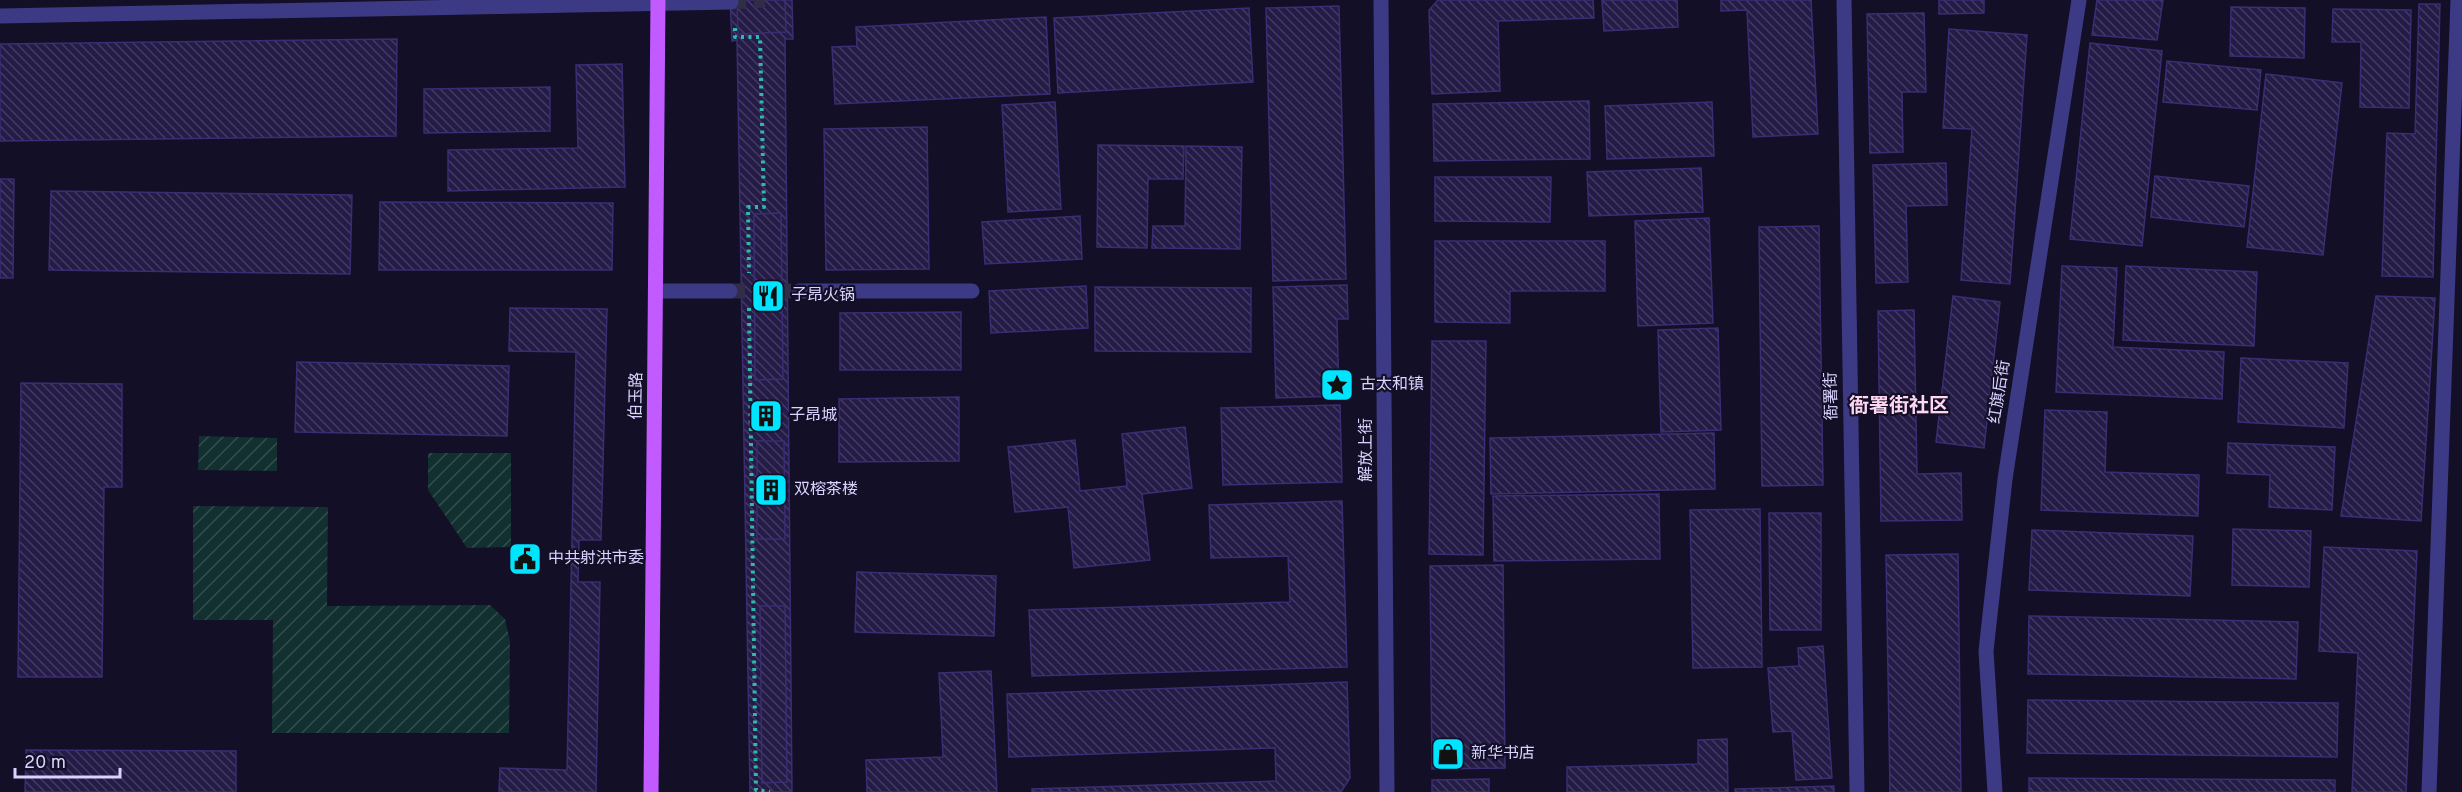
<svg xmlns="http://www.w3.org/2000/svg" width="2462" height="792" viewBox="0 0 2462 792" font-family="Overpass,'Noto Sans SC',sans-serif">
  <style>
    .garden { fill: url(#garden-furrows) }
    .building { fill: url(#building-back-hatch); stroke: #3b2d73; stroke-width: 1.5 }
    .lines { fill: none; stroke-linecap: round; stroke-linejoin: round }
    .minor-tunnel { stroke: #312d47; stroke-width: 15; stroke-dasharray: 15 8; stroke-linecap: butt }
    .path { stroke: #2fb8b0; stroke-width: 4; stroke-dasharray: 3 4.5; stroke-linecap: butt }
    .minor { stroke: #3d3a85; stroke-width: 15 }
    .major { stroke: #c25bff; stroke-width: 15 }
    .labels { text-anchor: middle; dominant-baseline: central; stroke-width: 4.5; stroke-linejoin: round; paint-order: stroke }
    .poi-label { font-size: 16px; fill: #d9d4ff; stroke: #130f26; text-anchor: start }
    .street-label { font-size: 16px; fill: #d9d4ff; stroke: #130f26 }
    .quarter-label { font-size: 20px; font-weight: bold; fill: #ffd6f0; stroke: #130f26 }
  </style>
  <defs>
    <pattern id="garden-furrows" width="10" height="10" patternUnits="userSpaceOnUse" patternTransform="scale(1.5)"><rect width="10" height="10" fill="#12302f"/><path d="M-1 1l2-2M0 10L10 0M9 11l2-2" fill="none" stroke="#344d4e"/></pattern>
    <pattern id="building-back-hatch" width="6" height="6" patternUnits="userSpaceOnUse" patternTransform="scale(1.5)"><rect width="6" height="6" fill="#241b47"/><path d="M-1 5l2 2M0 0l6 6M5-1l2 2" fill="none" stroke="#433b63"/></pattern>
  </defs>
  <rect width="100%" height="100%" fill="#130f26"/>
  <path class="garden" d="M199,436l78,2v33l-79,-1z
    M428,453h83v94l-44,1 -39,-58z
    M193,506l135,1 -1,99 163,-1 15,14 5,22 -1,92h-237l1,-113h-80z"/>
  <path class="building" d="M730,0h62l1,39h-8l7,753h-42l-13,-752 -5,1z
    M737,0h48l1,32 -48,2z
    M1438,0h155l1,18 -96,3 2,70 -68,3 -3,-84z
    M1602,0h75l1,27 -74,4z
    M1721,0h90l7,134 -65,3 -6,-127 -26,1z
    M1939,0h45v13l-45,1z
    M2097,0h66l-6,40 -65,-5z
    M2419,4h21l-7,273 -51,-1 5,-143 28,1z
    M1339,6l7,273 -73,2 -7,-273z
    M2231,7l74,1 -1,50 -74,-2z
    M1249,8l4,74 -195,11 -4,-75z
    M2333,9l78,1 -2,98 -49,-1 1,-65h-29z
    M1924,13l2,79h-24l1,60 -33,1 -3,-139z
    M1046,17l4,77 -215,10 -3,-57 25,-1 -1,-19z
    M1949,29l78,6 -17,249 -49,-4 11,-151 -29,-1z
    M397,39l-1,97 -396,5v-97z
    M2090,43l72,8 -20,195 -72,-7z
    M2167,61l94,9 -4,40 -94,-8z
    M622,64l3,123 -177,4v-41l130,-2 -2,-83z
    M2266,74l76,9 -19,172 -76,-8z
    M550,87v44l-126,2v-44z
    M1589,101l1,58 -156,2 -1,-57z
    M1055,102l6,107 -53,3 -6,-107z
    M1712,102l2,54 -107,3 -2,-53z
    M927,127l2,142 -103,1 -2,-141z
    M1098,145l86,1 -1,33h-35l-1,69 -50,-1z
    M1186,146l56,1 -2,102 -88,-1 1,-22h32z
    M1946,163l1,42 -41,1 2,76 -32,1 -3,-118z
    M1701,168l2,44 -114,4 -2,-44z
    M2155,176l94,10 -5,41 -93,-10z
    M1435,177h116l-1,45 -115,-1z
    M0,179h14l-1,99h-13z
    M51,191l301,4 -2,79 -301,-4z
    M380,202l233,1 -1,67h-233z
    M781,213l2,166 -28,1 -1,-166z
    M1080,216l2,43 -97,5 -3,-42z
    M1709,218l4,105 -75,3 -3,-105z
    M1819,226l4,259 -61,1 -3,-259z
    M1435,241h170v50h-95v32l-75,-1z
    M2062,266l55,2 -4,79 111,5 -2,47 -166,-7z
    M2126,266l131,6 -3,74 -131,-6z
    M1347,285l1,34h-11l2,77 -63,2 -3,-111z
    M1086,286l2,42 -97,5 -2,-42z
    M1095,287l156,1v64l-156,-1z
    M1953,296l47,6 -16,146 -48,-6z
    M2376,296l59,2 -14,223 -80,-5z
    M510,308l97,1 -6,231h-22l-1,42h22l-4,210h-97l1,-24 67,2 9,-418 -67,-1z
    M1914,310l3,164 44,-1 1,47 -81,1 -3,-210z
    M961,312v58h-121v-57z
    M1718,328l3,102 -60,2 -3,-102z
    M1432,341h54l-3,214 -54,-1z
    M2241,358l107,5 -4,65 -106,-6z
    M297,362l212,4 -2,70 -212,-4z
    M21,383l101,1v103h-18l-2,190h-84z
    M959,397v64l-120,1v-63z
    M1340,405l2,77 -119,3 -2,-77z
    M2045,410l62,2 -2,60 94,3 -1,41 -157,-6z
    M1185,427l7,61 -50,6 8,66 -76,8 -6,-61 -53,5 -7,-65 67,-7 5,51 47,-5 -5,-52z
    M1714,433l1,56 -224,5 -1,-56z
    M757,441h27l1,98h-28z
    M2228,443l107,4 -3,63 -63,-3 1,-32 -43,-2z
    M1659,494l1,65 -166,2 -1,-65z
    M1342,501l5,166 -315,9 -3,-66 261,-8 -2,-46 -77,2 -2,-53z
    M1760,509l2,158 -69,1 -3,-158z
    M1769,513h52v117h-51z
    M2233,529l78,2 -2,56 -77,-2z
    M2032,530l161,6 -3,60 -161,-6z
    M2324,547l93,4 -11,241h-54l6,-139 -39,-2z
    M1958,554l3,238h-71l-4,-237z
    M1503,565l2,203 -73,1 -2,-203z
    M857,572l139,4 -2,60 -139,-4z
    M760,606h25l2,176 -25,1z
    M2029,616l269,6 -2,57 -268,-5z
    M1823,646l9,132 -36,2 -4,-49 -19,1 -5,-64 31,-2 -1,-18z
    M991,671l6,121h-130l-1,-32 77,-3 -4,-84z
    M1347,682l3,96 -9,14h-309v-3l244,-8 -1,-33 -266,9 -2,-63z
    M2028,700l310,3 -1,54 -310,-4z
    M1727,739l1,53h-161v-25l131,-3v-24z
    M26,750l210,1v41h-211z
    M2029,778l306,2v12h-306z
    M1489,779v13h-57v-12z
    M1834,786v6h-99v-3z"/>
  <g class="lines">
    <path class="minor-tunnel" d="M731,2l34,-2
      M730,291h69"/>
    <path class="path" d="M735,28v9h25l4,170h-16l1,66
      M749,308l7,482 14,2"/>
    <path class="minor" d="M1381,0l6,792
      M1844,0l13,792
      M0,16l731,-14
      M656,291h74
      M799,291h173
      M1995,792l-9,-141 19,-172 74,-479
      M2429,792l29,-792"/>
    <path class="major" d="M651,792l7,-792"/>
  </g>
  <defs>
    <g id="restaurant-square" transform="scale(1.725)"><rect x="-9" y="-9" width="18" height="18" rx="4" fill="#00e5ff" stroke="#130f26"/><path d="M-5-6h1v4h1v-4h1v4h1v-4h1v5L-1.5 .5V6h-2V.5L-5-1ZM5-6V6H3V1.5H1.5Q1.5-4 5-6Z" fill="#111"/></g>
    <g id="sight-square" transform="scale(1.725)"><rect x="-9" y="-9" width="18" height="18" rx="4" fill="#00e5ff" stroke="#130f26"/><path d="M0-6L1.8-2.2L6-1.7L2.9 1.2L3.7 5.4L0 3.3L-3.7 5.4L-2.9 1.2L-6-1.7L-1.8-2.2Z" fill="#111"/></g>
    <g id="building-square" transform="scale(1.725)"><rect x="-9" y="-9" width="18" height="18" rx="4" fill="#00e5ff" stroke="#130f26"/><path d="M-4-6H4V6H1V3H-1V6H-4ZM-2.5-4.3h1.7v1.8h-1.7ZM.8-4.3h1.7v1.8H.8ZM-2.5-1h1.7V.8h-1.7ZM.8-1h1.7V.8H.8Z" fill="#111"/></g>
    <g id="civic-square" transform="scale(1.725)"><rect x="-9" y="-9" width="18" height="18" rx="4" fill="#00e5ff" stroke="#130f26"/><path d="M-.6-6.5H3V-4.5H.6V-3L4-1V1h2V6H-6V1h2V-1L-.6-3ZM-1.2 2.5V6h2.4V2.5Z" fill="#111"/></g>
    <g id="shop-square" transform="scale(1.725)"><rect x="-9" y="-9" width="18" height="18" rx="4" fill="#00e5ff" stroke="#130f26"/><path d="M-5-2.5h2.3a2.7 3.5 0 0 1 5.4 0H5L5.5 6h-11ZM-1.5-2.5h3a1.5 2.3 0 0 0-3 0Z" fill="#111"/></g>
  </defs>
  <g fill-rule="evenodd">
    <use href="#restaurant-square" x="768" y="296"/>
    <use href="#sight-square" x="1337" y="385"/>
    <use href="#building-square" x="766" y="416"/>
    <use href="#building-square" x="771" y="490"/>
    <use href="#civic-square" x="525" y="559"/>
    <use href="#shop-square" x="1448" y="754"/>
  </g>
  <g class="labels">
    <g class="poi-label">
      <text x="791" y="296">子昂火锅</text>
      <text x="1360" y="385">古太和镇</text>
      <text x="789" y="416">子昂城</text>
      <text x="794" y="490">双榕茶楼</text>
      <text x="548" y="559">中共射洪市委</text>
      <text x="1471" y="754">新华书店</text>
    </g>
    <g class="street-label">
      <text transform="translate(2000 392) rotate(-81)">红旗后街</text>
      <text transform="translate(637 396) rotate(-89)">伯玉路</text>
      <text transform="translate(1832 396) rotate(-91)">衙署街</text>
      <text transform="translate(1367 450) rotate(-90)">解放上街</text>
    </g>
    <g class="quarter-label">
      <text x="1899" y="407">衙署街社区</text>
    </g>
  </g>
  <path d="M15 768v9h105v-9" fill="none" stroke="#d9d4ff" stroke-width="3"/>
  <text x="24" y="768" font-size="18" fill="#d9d4ff" stroke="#130f26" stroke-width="4.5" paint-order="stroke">20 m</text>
</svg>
